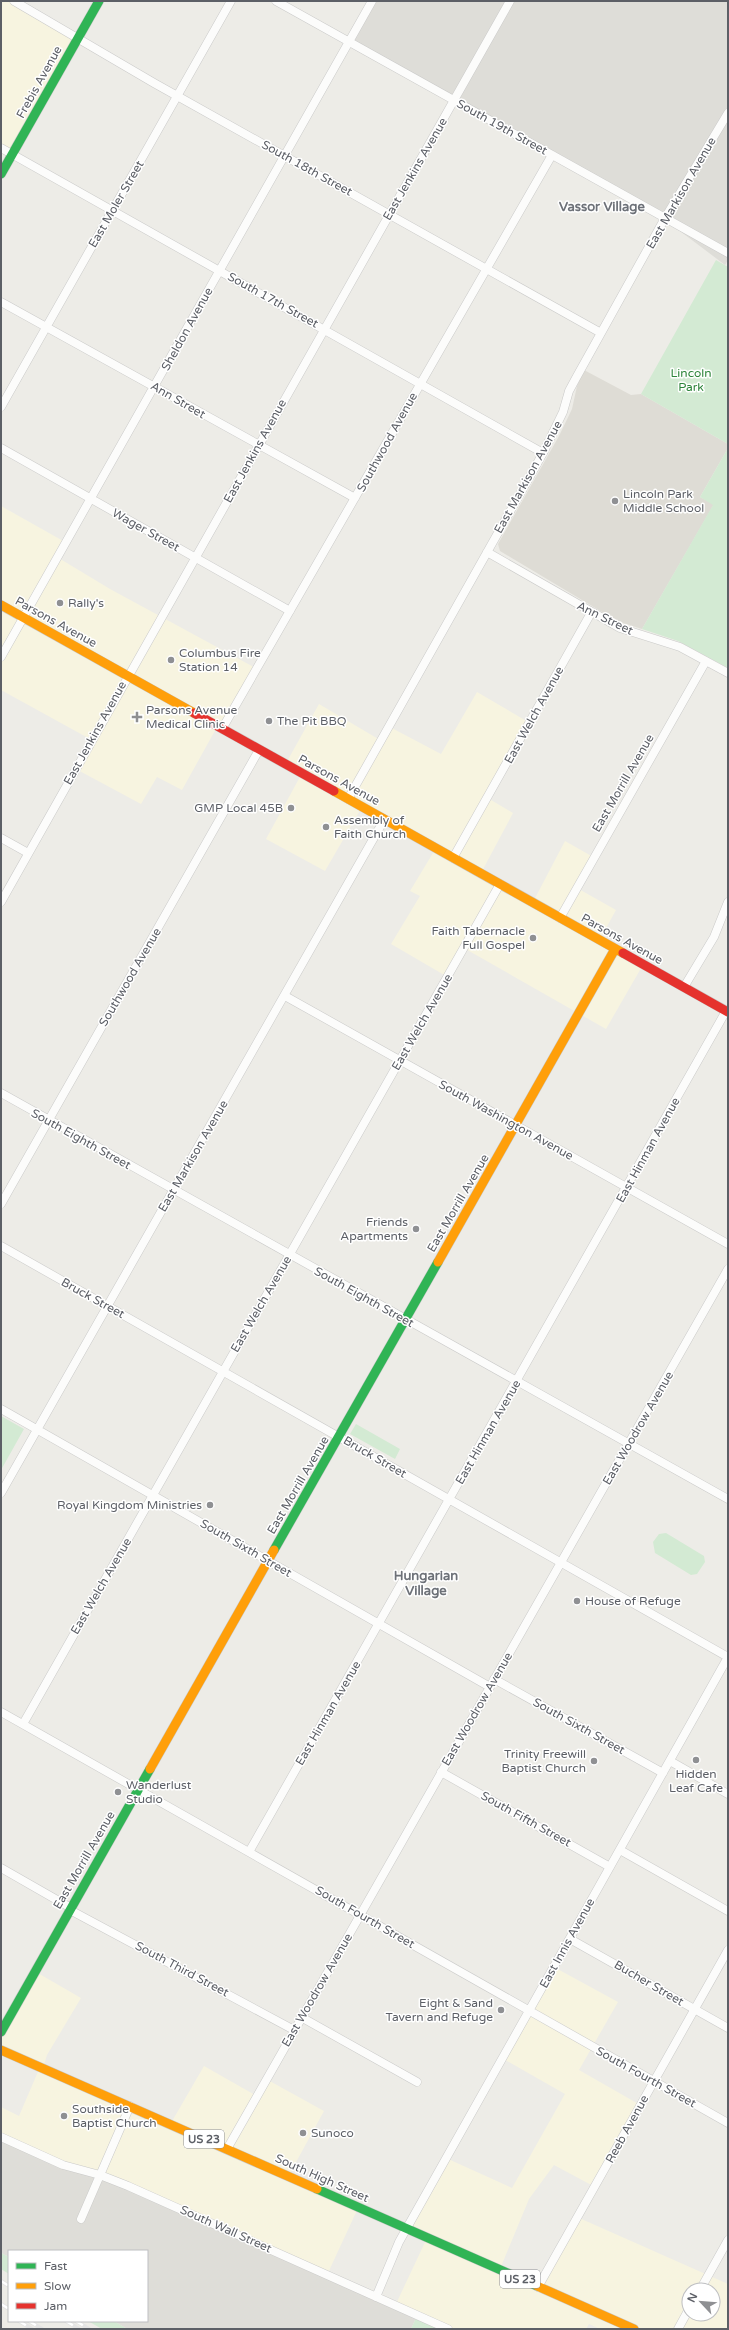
<svg xmlns="http://www.w3.org/2000/svg" width="729" height="2330" viewBox="0 0 729 2330" font-family="'Varela Round',sans-serif">
  <style>
    .commercial { fill: #f7f4e0; fill-rule: evenodd }
    .industrial { fill: #deddd8 }
    .education { fill: #dedcd5 }
    .green { fill: #d3ead3 }
    .lines { fill: none; stroke-linecap: round; stroke-linejoin: round }
    .street-casing { stroke: #cacac9; stroke-width: 9 }
    .fast-casing { stroke: #c8c8c8; stroke-width: 10 }
    .slow-casing { stroke: #c8c8c8; stroke-width: 10 }
    .jam-casing { stroke: #c8c8c8; stroke-width: 10 }
    .street { stroke: #fcfcfb; stroke-width: 8 }
    .fast { stroke: #30b455; stroke-width: 9 }
    .slow { stroke: #ff9f0a; stroke-width: 9 }
    .jam { stroke: #e5322d; stroke-width: 9 }
    .rail-casing { stroke: #e4e4e4; stroke-width: 4 }
    .rail { stroke: #fff; stroke-width: 2.5; stroke-dasharray: 8; stroke-linecap: butt }
    .poi-dot { fill: #8f9093; stroke: #fff; stroke-width: 1.5 }
    .labels { text-anchor: middle; dominant-baseline: central; stroke-width: 3; stroke-linejoin: round; paint-order: stroke }
    .shield { fill: #fff; stroke: #8d8f94; stroke-width: 1 }
    .shield-label { font-size: 11px; font-weight: bold; fill: #5c5f66 }
    .street-label { font-size: 12px; fill: #5c5f66; stroke: #fff }
    .park-label { font-size: 12px; fill: #2d843a; stroke: #fff }
    .poi-label { font-size: 12px; fill: #5c5f66; stroke: #fff; text-anchor: start }
    .neighbourhood-label { font-size: 13px; font-weight: bold; fill: #6d7178; stroke: #fff }
  </style>
  <rect width="100%" height="100%" fill="#edece7"/>
  <path class="commercial" d="M1,1h15l63,36 -68,118 -10,-6z
    M1,506l64,36 -8,15 53,32 149,81 -35,61 -7,-4 -35,63 -25,-13 -16,27 -67,-36 16,-29 -89,-49z
    M477,692l53,31 -44,74 27,16 -32,60 52,29 32,-61 30,17 -18,30 39,22 -16,29 44,24 -38,66 -144,-82 -16,29 -55,-32 29,-48 -10,-5 26,-43 -74,-41 -37,64 -59,-32 35,-64 -16,-10 34,-61 61,36 8,-14 53,28z
    M552,1966l66,36 -39,68 63,36 -47,81 -41,-22 -25,34 -29,70 38,16 39,-68 151,67v45h-128l-11,-5 -3,5h-147l-44,-23 32,-68 -23,-10 42,-70 66,30 53,-94 -65,-37zM689,2290h24v24h-24z
    M36,1972l45,26 -34,57 -4,13 128,55 33,-57 51,29 11,-16 58,32 -35,64 70,31 -32,69 -326,-139v-29l18,9 21,-49 -39,-17v-16z"/>
  <path class="industrial" d="M371,1h357v259l-3,5 -61,-46 -316,-176z
    M1,2136l326,139 89,43 -5,11h-284l-13,-8h33v-70h-138v6l-8,-4z"/>
  <path class="education" d="M584,370l47,25 10,-1 87,50v4l-28,49 14,7 -72,125 -25,-8 -117,-70 -2,-7 61,-108 13,-27 5,-23z"/>
  <path class="green" d="M716,260l12,7v177l-87,-50z
    M728,448v220l-50,-27 -36,-12 71,-124 -13,-8z
    M1,1416l23,13 -23,41z
    M356,1424l44,25 -5,10 -45,-25z
    M666,1533l38,23 1,6 -8,12 -6,1 -36,-22 -2,-11 6,-8z
    M1,2253l8,4v17l-8,-5z
    M416,2318l23,11h-28z
    M88,2321h26l13,8h-25z"/>
  <g class="lines">
    <g class="street-casing">
      <path id="street" d="M14,1l140,82 447,250
        M276,1l452,252
        M1,148l542,305
        M1,302l354,196
        M1,407l230,-406
        M1,448l289,163
        M487,552l133,76 60,19 48,26
        M1,657l371,-656
        M222,729l330,-574
        M348,799l195,-346 20,-41 6,-21 7,-13 89,-160 63,-105
        M1,838l27,15
        M453,858l138,-245
        M1,902l509,-901
        M560,918l146,-257
        M684,987l30,-50 14,-35
        M285,996l443,248
        M1,1093l727,406
        M1,1204l258,-454
        M1,1246l727,411
        M1,1409l489,278
        M1,1493l383,-673
        M494,1679l169,94
        M1,1712l727,411
        M23,1724l477,-840
        M670,1761l58,33
        M441,1772l169,95
        M620,1850l108,61
        M249,1852l477,-841
        M1,1868l70,40
        M70,1910l224,120
        M570,1939l158,89
        M301,2017l116,65
        M1,2137l62,28 37,10 28,11 320,143
        M227,2149l501,-880
        M81,2219l49,-113
        M538,2287l190,-337
        M700,2290l28,-50
        M376,2297l23,-55 329,-585
        M678,2329l11,-20"/>
    </g>
    <g class="fast-casing">
      <path id="fast" d="M1,174l98,-173
        M274,1550l164,-288
        M1,2032l149,-263
        M317,2189l220,97"/>
    </g>
    <g class="slow-casing">
      <path id="slow" d="M1,605l193,108
        M334,791l289,162
        M438,1262l177,-313
        M150,1769l124,-219
        M1,2050l316,139
        M537,2286l97,43"/>
    </g>
    <g class="jam-casing">
      <path id="jam" d="M194,713l140,78
        M623,953l105,59"/>
    </g>
    <use href="#street" class="street"/>
    <use href="#fast" class="fast"/>
    <use href="#slow" class="slow"/>
    <use href="#jam" class="jam"/>
    <g class="rail-casing">
      <path id="rail" d="M1,2281l8,5
        M1,2304l8,5
        M19,2321l13,8
        M29,2321l13,8
        M66,2321l13,8
        M76,2321l13,8"/>
    </g>
    <use href="#rail" class="rail"/>
  </g>
  <g class="poi-dot">
    <circle cx="615" cy="501" r="4"/>
    <circle cx="60" cy="603" r="4"/>
    <circle cx="171" cy="660" r="4"/>
    <path d="M135 711h4v4h4v4h-4v4h-4v-4h-4v-4h4z"/>
    <circle cx="269" cy="721" r="4"/>
    <circle cx="291" cy="808" r="4"/>
    <circle cx="326" cy="827" r="4"/>
    <circle cx="533" cy="938" r="4"/>
    <circle cx="416" cy="1229" r="4"/>
    <circle cx="210" cy="1505" r="4"/>
    <circle cx="577" cy="1601" r="4"/>
    <circle cx="696" cy="1760" r="4"/>
    <circle cx="594" cy="1761" r="4"/>
    <circle cx="118" cy="1792" r="4"/>
    <circle cx="501" cy="2010" r="4"/>
    <circle cx="64" cy="2116" r="4"/>
    <circle cx="303" cy="2133" r="4"/>
  </g>
  <g class="labels">
    <g class="shield">
      <rect x="184" y="2130" width="40" height="18" rx="3"/>
      <rect x="500" y="2270" width="40" height="18" rx="3"/>
    </g>
    <g class="shield-label">
      <text x="204" y="2139">US 23</text>
      <text x="520" y="2279">US 23</text>
    </g>
    <g class="street-label">
      <text transform="translate(39 82) rotate(-61)">Frebis Avenue</text>
      <text transform="translate(502 127) rotate(29)">South 19th Street</text>
      <text transform="translate(307 168) rotate(29)">South 18th Street</text>
      <text transform="translate(415 169) rotate(-60)">East Jenkins Avenue</text>
      <text transform="translate(681 193) rotate(-60)">East Markison Avenue</text>
      <text transform="translate(116 204) rotate(-60)">East Moler Street</text>
      <text transform="translate(273 300) rotate(29)">South 17th Street</text>
      <text transform="translate(187 329) rotate(-61)">Sheldon Avenue</text>
      <text transform="translate(178 400) rotate(30)">Ann Street</text>
      <text transform="translate(387 442) rotate(-61)">Southwood Avenue</text>
      <text transform="translate(255 451) rotate(-61)">East Jenkins Avenue</text>
      <text transform="translate(528 477) rotate(-61)">East Markison Avenue</text>
      <text transform="translate(146 530) rotate(29)">Wager Street</text>
      <text transform="translate(605 618) rotate(26)">Ann Street</text>
      <text transform="translate(56 622) rotate(29)">Parsons Avenue</text>
      <text transform="translate(534 715) rotate(-61)">East Welch Avenue</text>
      <text transform="translate(95 733) rotate(-61)">East Jenkins Avenue</text>
      <text transform="translate(339 780) rotate(29)">Parsons Avenue</text>
      <text transform="translate(623 783) rotate(-60)">East Morrill Avenue</text>
      <text transform="translate(622 939) rotate(29)">Parsons Avenue</text>
      <text transform="translate(130 977) rotate(-60)">Southwood Avenue</text>
      <text transform="translate(422 1022) rotate(-60)">East Welch Avenue</text>
      <text transform="translate(506 1120) rotate(29)">South Washington Avenue</text>
      <text transform="translate(81 1139) rotate(29)">South Eighth Street</text>
      <text transform="translate(648 1150) rotate(-61)">East Hinman Avenue</text>
      <text transform="translate(193 1156) rotate(-60)">East Markison Avenue</text>
      <text transform="translate(458 1203) rotate(-60)">East Morrill Avenue</text>
      <text transform="translate(364 1297) rotate(29)">South Eighth Street</text>
      <text transform="translate(93 1298) rotate(29)">Bruck Street</text>
      <text transform="translate(261 1304) rotate(-60)">East Welch Avenue</text>
      <text transform="translate(638 1428) rotate(-60)">East Woodrow Avenue</text>
      <text transform="translate(488 1432) rotate(-60)">East Hinman Avenue</text>
      <text transform="translate(375 1457) rotate(30)">Bruck Street</text>
      <text transform="translate(298 1485) rotate(-60)">East Morrill Avenue</text>
      <text transform="translate(246 1548) rotate(30)">South Sixth Street</text>
      <text transform="translate(101 1586) rotate(-60)">East Welch Avenue</text>
      <text transform="translate(477 1709) rotate(-60)">East Woodrow Avenue</text>
      <text transform="translate(328 1713) rotate(-60)">East Hinman Avenue</text>
      <text transform="translate(579 1726) rotate(29)">South Sixth Street</text>
      <text transform="translate(526 1819) rotate(29)">South Fifth Street</text>
      <text transform="translate(84 1860) rotate(-60)">East Morrill Avenue</text>
      <text transform="translate(365 1917) rotate(30)">South Fourth Street</text>
      <text transform="translate(567 1943) rotate(-61)">East Innis Avenue</text>
      <text transform="translate(182 1969) rotate(28)">South Third Street</text>
      <text transform="translate(649 1983) rotate(30)">Bucher Street</text>
      <text transform="translate(317 1990) rotate(-60)">East Woodrow Avenue</text>
      <text transform="translate(646 2077) rotate(29)">South Fourth Street</text>
      <text transform="translate(627 2129) rotate(-61)">Reeb Avenue</text>
      <text transform="translate(322 2178) rotate(24)">South High Street</text>
      <text transform="translate(226 2229) rotate(24)">South Wall Street</text>
    </g>
    <g class="park-label">
      <text x="691" y="373">Lincoln<tspan x="691" dy="14">Park</tspan></text>
    </g>
    <g class="poi-label">
      <text x="623" y="494">Lincoln Park<tspan x="623" dy="14">Middle School</tspan></text>
      <text x="68" y="603">Rally's</text>
      <text x="179" y="653">Columbus Fire<tspan x="179" dy="14">Station 14</tspan></text>
      <text x="146" y="710">Parsons Avenue<tspan x="146" dy="14">Medical Clinic</tspan></text>
      <text x="277" y="721">The Pit BBQ</text>
      <text x="283" y="808" text-anchor="end">GMP Local 45B</text>
      <text x="334" y="820">Assembly of<tspan x="334" dy="14">Faith Church</tspan></text>
      <text x="525" y="931" text-anchor="end">Faith Tabernacle<tspan x="525" dy="14">Full Gospel</tspan></text>
      <text x="408" y="1222" text-anchor="end">Friends<tspan x="408" dy="14">Apartments</tspan></text>
      <text x="202" y="1505" text-anchor="end">Royal Kingdom Ministries</text>
      <text x="585" y="1601">House of Refuge</text>
      <text x="586" y="1754" text-anchor="end">Trinity Freewill<tspan x="586" dy="14">Baptist Church</tspan></text>
      <text x="696" y="1774" text-anchor="middle">Hidden<tspan x="696" dy="14">Leaf Cafe</tspan></text>
      <text x="126" y="1785">Wanderlust<tspan x="126" dy="14">Studio</tspan></text>
      <text x="493" y="2003" text-anchor="end">Eight &amp; Sand<tspan x="493" dy="14">Tavern and Refuge</tspan></text>
      <text x="72" y="2109">Southside<tspan x="72" dy="14">Baptist Church</tspan></text>
      <text x="311" y="2133">Sunoco</text>
    </g>
    <g class="neighbourhood-label">
      <text x="602" y="207">Vassor Village</text>
      <text x="426" y="1576">Hungarian<tspan x="426" dy="15">Village</tspan></text>
    </g>
  </g>
  <rect width="729" height="2330" fill="none" stroke="#5c5f66" stroke-width="4"/>
  <rect x="8" y="2250" width="140" height="72" fill="#ffffff" stroke="#bebfc2"/>
  <rect x="16" y="2263" width="20" height="6" fill="#30b455" stroke="#bebfc2"/>
  <text x="44" y="2270" font-size="12" fill="#5c5f66">Fast</text>
  <rect x="16" y="2283" width="20" height="6" fill="#ff9f0a" stroke="#bebfc2"/>
  <text x="44" y="2290" font-size="12" fill="#5c5f66">Slow</text>
  <rect x="16" y="2303" width="20" height="6" fill="#e5322d" stroke="#bebfc2"/>
  <text x="44" y="2310" font-size="12" fill="#5c5f66">Jam</text>
  <g transform="translate(701 2302) rotate(296)"><circle r="19" fill="#ffffff" stroke="#bebfc2"/>
  <path d="M0-3L7 15L0 10L-7 15Z" fill="#8f9093"/>
  <text y="-6" font-size="11" font-weight="bold" text-anchor="middle" fill="#5c5f66">N</text>
  </g>
</svg>
